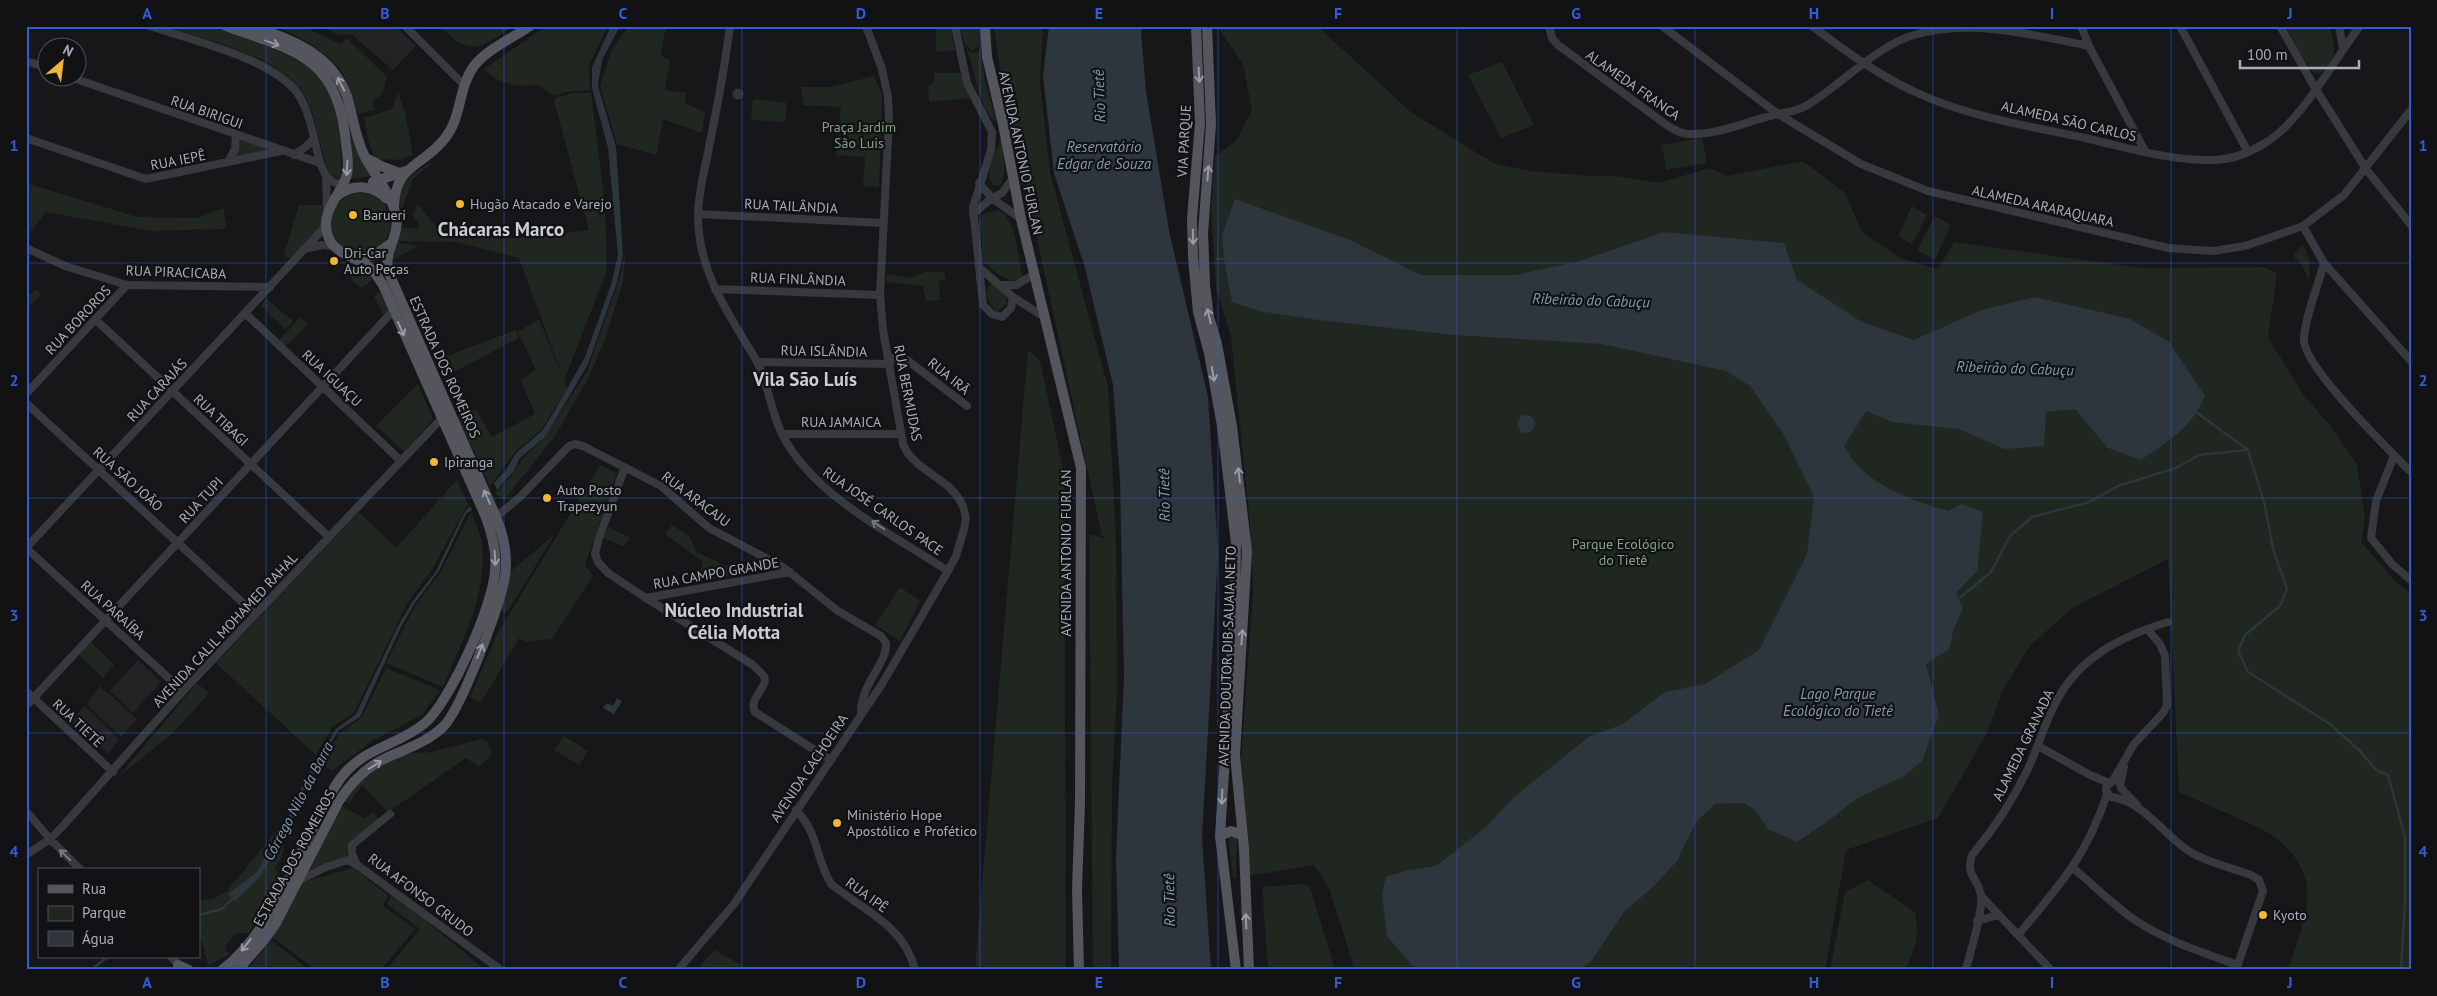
<svg xmlns="http://www.w3.org/2000/svg" width="2437" height="996" viewBox="0 0 2437 996" font-family="'PT Sans',sans-serif">
  <style>
    .built { fill: #232326 }
    .green { fill: #1f2720 }
    .water { fill: #2d353d }
    .lines { fill: none; stroke-linecap: round; stroke-linejoin: round }
    .stream { stroke: #2d353d; stroke-width: 2.5 }
    .minor { stroke: #38393e; stroke-width: 8 }
    .major { stroke: #54555d; stroke-width: 10 }
    .oneway { stroke: #989ba7 }
    .oneway2 { stroke: #767982 }
    .grid { fill: none; stroke: #325cd3; stroke-width: 1; stroke-opacity: 0.55 }
    .poi-dot { fill: #f0b737; stroke: #121214; stroke-width: 2 }
    .labels { text-anchor: middle; dominant-baseline: central; stroke-width: 4.5; stroke-linejoin: round; paint-order: stroke }
    .street-label { font-size: 14px; fill: #a9adb9; stroke: #121214 }
    .park-label { font-size: 14px; fill: #80a383; stroke: #121214 }
    .poi-label { font-size: 14px; fill: #a9adb9; stroke: #121214; text-anchor: start }
    .water-label { font-size: 15px; font-style: italic; fill: #809ab3; stroke: #121214 }
    .district-label { font-size: 19px; font-weight: bold; fill: #caccd5; stroke: #121214 }
    .neatline { fill: none; stroke: #325cd3; stroke-width: 2 }
    .grid-label { font-size: 16px; text-anchor: middle; font-weight: bold; fill: #325cd3 }
  </style>
  <rect width="100%" height="100%" fill="#171719"/>
  <path class="built" d="M321,26h74l21,20 -23,24 -42,-36 -11,1z
    M138,660l23,22 -28,31 -23,-22z
    M100,686l37,33 -16,18 -35,-33z
    M85,706l34,33 -11,15 -37,-34z"/>
  <path class="green" d="M165,26c15,0 35,-3 50,1 14,3 29,10 43,16 54,20 80,36 82,99 1,12 2,25 0,38l-11,-7c-9,-24 -11,-50 -22,-73 -22,-44 -98,-59 -142,-74z
    M274,26h29l37,18 7,-6 40,39 -4,16 -11,9 3,8 -17,4c-4,-12 -7,-25 -13,-37 -11,-22 -49,-43 -71,-51z
    M440,26h73c-31,22 -44,32 -73,0z
    M547,26h61l-19,39 1,25 -23,2 -13,4 -16,-11 -22,1 -20,-7 -12,-10z
    M629,26h37l-5,30 9,4 -5,30 21,3 -1,10 20,10 -3,20 -39,-14 -7,36 -39,-11 -17,-58 12,-37z
    M936,26h14l5,24 -19,2z
    M959,26h19l1,18 -6,7 -8,-6z
    M994,26h49l-3,57 10,90 58,214 8,155 1,150 -5,92 -1,186h-18l-4,-436 22,6 -9,-4 -102,-466z
    M1217,26h100l95,87 83,51 35,7 58,5h28l43,7 51,-15 17,8 76,-15 42,32 17,39 40,27 36,10 16,-27 188,26 123,-1 12,7 -9,63 34,56 26,30 29,41 8,54 -4,24 36,41 14,11v376h-123c20,-61 40,-100 -26,-141l-83,-37 -11,-233 -96,49 -42,38 -27,44 -16,43 -49,85 -92,32 -21,120h-470l-26,-82 -15,-23 -66,11 -8,-103 13,-181 -3,-68 -19,-188 -15,-48 -5,-79 4,-53 21,-15 16,-31 -9,-46z
    M2286,26h44c4,21 10,34 -10,47l-7,-1 -14,-19z
    M966,49l8,4 6,-3 5,31 12,42c-21,-17 -20,-51 -31,-74z
    M1502,62l32,63 -33,13 -33,-63z
    M934,73h26l10,25 -41,4 -1,-16 6,-3z
    M874,76l8,18 -3,93 -16,-1 2,-29 -29,-2 5,-48 -37,-2 -3,-18h30z
    M398,92l7,20 8,43 -14,5 -23,-1 -6,-12 -6,-29 28,-9z
    M573,93h18l14,112 2,65 -43,111 -45,-123 -63,-16 -61,-1 7,-14 15,2 3,-4 -8,-10 6,-11 19,24 66,10 34,-1 52,-7 -35,-129 2,-3z
    M753,99l34,4 -2,19 -34,-2z
    M344,109l14,40 14,27 -22,3z
    M1002,136c0,14 6,39 -2,49h-7c-9,-16 3,-33 9,-49z
    M1702,138l5,25 -41,7 -4,-25z
    M240,140l30,9 -37,10 5,-9z
    M429,163l1,2 -17,14 -11,30c-15,-19 14,-37 27,-46z
    M26,183l111,34 60,1 27,-10 2,21 -75,2 -105,-19 -20,25z
    M331 223a30 30 0 1 1 60 0a30 30 0 1 1-60 0Z
    M299,205h23v22l-32,32 -6,-4z
    M1912,206l15,9 -15,30 -14,-9z
    M999,210c18,11 19,46 23,66l-1,3c-14,6 -28,-9 -38,-18l-3,-42 3,-5z
    M1935,216l16,9 -16,35 -18,-10z
    M397,242l21,4 -25,14z
    M2303,244l7,17 -1,20 -7,-16 -9,-9z
    M626,248l-3,33 -17,56 -17,40 -34,59 -51,64 -9,-7 16,-16 11,-18 24,-23 41,-65 33,-94z
    M353,265l20,14 -11,9 -11,-8z
    M925,272h19l2,8h-7l1,20 -14,1 -3,-15 -37,-4 1,-8 23,4z
    M991,283l15,13 1,8 -10,7c-8,-7 -15,-18 -6,-28z
    M36,289l5,6 -15,14v-17l4,2z
    M380,291l9,19 -5,6 -10,-20z
    M266,298l27,23 -7,9 -25,-24z
    M300,318l9,6 -24,23 -6,-7z
    M539,319l28,70 -26,41 -26,22 -25,34 -32,-68 2,-3 16,-5 16,27 43,-23 -14,-34 15,-10 -18,-38z
    M516,330l3,8 -73,38 -8,-17z
    M1028,350l12,11 24,113 2,496h-90v-15z
    M418,384l15,35 -28,33 -29,-26z
    M600,465l17,8 -32,92 8,11 -41,63 -26,3 -7,-4 -38,65 -11,-6 26,-61z
    M457,480l11,24 -35,64 -26,36 -53,109 -21,13 -17,29 -100,-92 143,-151 37,36z
    M471,512c4,10 10,22 11,32 6,50 -21,99 -39,143l-57,-24 29,-57 26,-34z
    M672,525l17,11 8,16 37,18 2,4 -38,6 5,-18 -38,-28z
    M609,527l21,11 -7,8 -20,-8z
    M555,534l-49,80 -6,-6 11,-37z
    M900,587l20,14 -20,40 -25,-16z
    M91,642l23,23 -11,13 -24,-23z
    M386,668l54,22 -18,25 -50,26 -40,30 -10,-8 18,-30 22,-16z
    M197,683l12,10 -36,40 -55,44z
    M564,736l24,15 -9,14 -25,-15z
    M482,739l5,3 5,12 -13,13 -13,-9 -78,54 -26,-27 -13,19 -6,-4 27,-30 37,-17 24,-1z
    M342,806l22,12 10,-6 5,8 -29,21 -3,16 -22,6 -20,10z
    M278,829c8,19 8,22 -3,40l5,8 -31,56h-12l-12,13 4,9 -21,10 -9,-35v-29l15,-3 13,-7z
    M1228,835l9,2 -1,41h-3z
    M353,868l35,27 -5,11 32,23 -34,41h-65l-44,-33 28,-54z
    M1868,880l47,32c5,26 1,34 -10,58h-75l15,-78z
    M1302,884l8,3 25,83h-67l-6,-83z
    M393,893l92,77h-99l34,-41 -33,-25z
    M271,940l38,30h-62z
    M715,950l35,20h-54z"/>
  <path class="water" d="M611,26h9l-18,34 -4,26 18,61 7,108 -6,27 -29,82 -42,72 -26,22 -7,14 -16,18 -3,-7 12,-13 10,-17 26,-22 12,-19 31,-55 26,-72 7,-30 -10,-107 -16,-60v-21z
    M1049,26h94l-2,7 5,58 23,140 39,166 10,155 -16,285 9,133h-92l-3,-113 8,-181 -4,-196 -7,-95 -28,-117 -31,-95 -11,-97z
    M732.5 94a5.5 5.5 0 1 1 11 0a5.5 5.5 0 1 1-11 0Z
    M1235,199l115,41 71,35h94l65,-14 84,-29 120,11 13,37 65,42 52,18 67,-30 54,-13 95,22 39,23 36,54c-12,31 -37,45 -64,64l-33,-12 -33,-39 -29,3 -2,34 -39,3 -47,-20 -66,-7 -26,-11 -22,35c21,39 64,53 104,65l14,-7 21,8 -6,59 -21,22 7,16 -9,19 -5,21 -23,15 13,51 -17,46 -18,15 -48,23 -21,17 -38,26 -29,-13 -13,-19 -11,-7 -29,1 -19,18 -19,39 -22,24 -31,27 -34,51 -15,7h-159l-29,-34 -5,-42 4,-17 22,-7 28,-4 50,-39 28,-30 76,-61 33,-12 42,-32 40,-8 54,-34 48,-96 7,-57 -30,-62 -34,-49 -24,-15 -124,-27 -148,-9 -136,-15 -59,-9 -27,-9 -8,-43 -2,-24z
    M1517 424a9 9 0 1 1 18 0a9 9 0 1 1-18 0Z
    M470,506l2,4 -6,4 -27,57 -24,32 -14,24 -41,90 -22,14 -29,49 -22,51 -4,-3 23,-50 30,-49 20,-15 42,-88 14,-24 24,-31 28,-58z
    M617,698l5,3 -8,13 -11,-6 4,-5 6,3z
    M282,832l4,3 -27,43 -24,23 -7,-7 28,-21z"/>
  <g class="lines">
    <path class="stream" d="M1217,259h9
      M2196,412l52,38 17,56 8,43 14,40 -7,17 -35,29 -7,16 10,21 82,52 31,28 15,18 12,5 17,62v66l-4,67
      M1956,601l35,-29 19,-36 22,-19 57,-15 29,-16 58,-18 23,-13 47,-5
      M199,915l23,-6 12,-12
      M90,970l18,-13"/>
    <path class="minor" d="M150,26c41,14 124,33 148,68 13,20 16,47 22,69
      M405,26l58,58
      M730,26c-5,39 -12,77 -20,116 -4,24 -12,49 -12,74 0,55 30,97 57,142 14,24 15,54 28,78 32,61 109,98 165,135
      M955,26l12,57 25,49 -1,18 -18,57 10,98 9,9 10,3 9,-9 2,-11
      M1549,26l3,12 6,7 110,81c7,4 13,8 21,8 31,1 60,-14 89,-20 10,-2 19,-3 28,-8 36,-21 68,-59 108,-71 58,-17 118,0 175,11
      M1662,26l116,88 83,50 67,27 240,57 45,3 32,-5 58,-20 41,-31 67,-85
      M1812,26c31,23 64,48 99,64 55,27 119,36 178,49 40,9 82,22 123,21 19,0 37,-7 53,-17 36,-21 69,-83 95,-117
      M2081,26l8,20 56,105
      M2180,26l68,126
      M2280,26l35,62 51,81 45,56
      M2339,26l4,22
      M26,61l22,7
      M73,78l247,85 6,13 1,37
      M26,138l120,41 135,-28
      M294,155l14,-10 6,-7
      M228,162l7,-13 1,-14
      M326,176l7,6 13,4
      M979,183l13,15 10,-5 11,-15
      M698,214l185,9
      M973,214l19,-16 29,21
      M2303,226l21,37 87,98
      M26,248l39,18 62,19 143,2
      M304,249l18,-4 12,1
      M2324,263c-5,20 -21,60 -20,78 2,28 85,109 107,131
      M980,268l33,29 30,19
      M1002,285h14l17,-10
      M715,289l165,6
      M246,314l155,147
      M96,320l233,217
      M888,357l19,3 60,46
      M757,362l133,2
      M26,394l101,-109
      M26,403l229,211
      M782,434h119
      M2394,456l-18,45 -5,37 22,27 18,15
      M625,467l-26,71 -4,16 3,8 10,11 38,25 107,67 11,11 1,5c-3,11 -16,20 -10,31l74,47
      M496,517l24,-20 49,-51 6,-2 8,2 78,40 48,42 74,39 55,44 43,25 5,7c2,19 -26,43 -25,69
      M26,548l300,-322
      M26,548l157,143
      M646,598l144,-26
      M2147,629l13,15 5,12 2,49 -4,8 -29,31 -22,38 -5,3 -1,6 5,6c35,5 52,39 81,56 18,10 40,15 59,22l8,5 4,11 -27,79
      M26,691l87,81
      M26,706l367,-395
      M2038,746l52,29 19,8
      M2120,785l4,-18
      M2121,788l16,17
      M796,810c23,24 19,47 35,74 32,26 74,42 84,86
      M26,811l24,28 31,31
      M390,814l-38,31v9l5,11 144,105
      M26,855l24,-16 12,-12 121,-136 258,-272
      M2073,868c22,18 42,39 65,54 31,20 66,31 100,43
      M298,881l28,-14 22,-7 9,5
      M1981,896l70,74
      M1977,921l21,-6
      M2018,935c41,-49 69,-79 89,-141
      M171,957l10,10
      M678,970l56,-66 148,-220 66,-113 8,-15 8,-27 2,-11 -3,-12 -5,-9 -10,-11 -30,-22 -10,-10 -5,-10 -20,-114 -3,-35 9,-175 -1,-23 -6,-28 -16,-43
      M1966,970c4,-18 17,-57 15,-74 -2,-17 -16,-20 -9,-41 22,-26 41,-55 56,-86 10,-22 17,-46 28,-67 23,-45 66,-66 112,-80"/>
    <path class="major" d="M985,26l2,31 16,67 18,95 60,249 -1,334 -3,88 2,80
      M1196,26l4,97 -8,95 1,39 5,55 11,41 13,73 14,117 -1,55 -15,238 16,134
      M1207,26l4,98 -8,109 2,52 4,32 8,27 15,82 15,125 -12,204 9,94 5,121
      M366,158l15,8 18,7
      M373,182l33,-11
      M337,196c16,-13 36,-11 50,3
      M394,207c1,-44 30,-40 52,-70 16,-21 12,-49 28,-71 13,-17 39,-28 56,-40
      M354,258l21,-3 15,-11
      M1220,836l11,-5 11,4
      M178,965l11,5
      M222,970c56,-43 78,-127 114,-185 23,-38 59,-37 89,-62 25,-21 69,-119 70,-153 2,-19 -3,-37 -10,-55l-102,-230c-4,-6 -8,-13 -14,-18 -14,-11 -34,-12 -41,-31 -8,-22 9,-37 17,-56 6,-13 1,-31 0,-45 -9,-80 -54,-85 -119,-109
      M238,970l26,-30 12,-17 63,-122c12,-18 27,-34 47,-43 20,-9 41,-16 57,-31 18,-17 58,-124 62,-151 3,-20 -1,-40 -9,-59l-108,-246c-4,-20 12,-36 8,-55 -4,-22 -22,-41 -32,-61 -9,-19 -11,-39 -17,-59 -16,-43 -54,-55 -94,-70"/>
  </g>
  <defs><path id="oneway-shaft" d="M-6 0H5M1.5-3L5.5 0L1.5 3" fill="none" stroke-width="1.6" stroke-linecap="round" stroke-linejoin="round" transform="scale(1.25)"/></defs>
  <g class="oneway">
    <use href="#oneway-shaft" transform="translate(272 43) rotate(20)"/>
    <use href="#oneway-shaft" transform="translate(1199 75) rotate(87)"/>
    <use href="#oneway-shaft" transform="translate(341 84) rotate(-117)"/>
    <use href="#oneway-shaft" transform="translate(347 168) rotate(93)"/>
    <use href="#oneway-shaft" transform="translate(1208 173) rotate(-85)"/>
    <use href="#oneway-shaft" transform="translate(1193 237) rotate(89)"/>
    <use href="#oneway-shaft" transform="translate(1209 316) rotate(-103)"/>
    <use href="#oneway-shaft" transform="translate(401 329) rotate(66)"/>
    <use href="#oneway-shaft" transform="translate(1213 374) rotate(80)"/>
    <use href="#oneway-shaft" transform="translate(1239 475) rotate(-97)"/>
    <use href="#oneway-shaft" transform="translate(487 497) rotate(-114)"/>
    <use href="#oneway-shaft" transform="translate(495 558) rotate(87)"/>
    <use href="#oneway-shaft" transform="translate(1242 637) rotate(-85)"/>
    <use href="#oneway-shaft" transform="translate(480 651) rotate(-68)"/>
    <use href="#oneway-shaft" transform="translate(375 765) rotate(-32)"/>
    <use href="#oneway-shaft" transform="translate(1222 797) rotate(92)"/>
    <use href="#oneway-shaft" transform="translate(1246 921) rotate(-93)"/>
    <use href="#oneway-shaft" transform="translate(246 945) rotate(128)"/>
  </g>
  <g class="oneway2">
    <use href="#oneway-shaft" transform="translate(878 525) rotate(-147)"/>
    <use href="#oneway-shaft" transform="translate(65 855) rotate(-136)"/>
  </g>
  <path class="grid" d="M266,26v944M504,26v944M742,26v944M980,26v944M1218,26v944M1457,26v944M1695,26v944M1933,26v944M2171,26v944M26,263h2385M26,498h2385M26,733h2385"/>
  <g class="poi-dot">
    <circle cx="460" cy="204" r="5"/>
    <circle cx="353" cy="215" r="5"/>
    <circle cx="334" cy="261" r="5"/>
    <circle cx="434" cy="462" r="5"/>
    <circle cx="547" cy="498" r="5"/>
    <circle cx="837" cy="823" r="5"/>
    <circle cx="2263" cy="915" r="5"/>
  </g>
  <g class="labels">
    <g class="street-label">
      <text transform="translate(1633 85) rotate(35)">ALAMEDA FRANCA</text>
      <text transform="translate(207 112) rotate(19)">RUA BIRIGUI</text>
      <text transform="translate(2069 121) rotate(13)">ALAMEDA SÃO CARLOS</text>
      <text transform="translate(1184 141) rotate(-87)">VIA PARQUE</text>
      <text transform="translate(1021 153) rotate(78)">AVENIDA ANTONIO FURLAN</text>
      <text transform="translate(178 160) rotate(-11)">RUA IEPÊ</text>
      <text transform="translate(791 206) rotate(3)">RUA TAILÂNDIA</text>
      <text transform="translate(2043 206) rotate(13)">ALAMEDA ARARAQUARA</text>
      <text transform="translate(176 272) rotate(2)">RUA PIRACICABA</text>
      <text transform="translate(798 279) rotate(2)">RUA FINLÂNDIA</text>
      <text transform="translate(78 320) rotate(-47)">RUA BOROROS</text>
      <text transform="translate(824 351) rotate(1)">RUA ISLÂNDIA</text>
      <text transform="translate(445 367) rotate(66)">ESTRADA DOS ROMEIROS</text>
      <text transform="translate(949 376) rotate(39)">RUA IRÃ</text>
      <text transform="translate(332 378) rotate(43)">RUA IGUAÇU</text>
      <text transform="translate(157 390) rotate(-47)">RUA CARAJÁS</text>
      <text transform="translate(908 393) rotate(79)">RUA BERMUDAS</text>
      <text transform="translate(221 420) rotate(43)">RUA TIBAGI</text>
      <text x="841" y="422">RUA JAMAICA</text>
      <text transform="translate(128 479) rotate(42)">RUA SÃO JOÃO</text>
      <text transform="translate(696 499) rotate(37)">RUA ARACAJU</text>
      <text transform="translate(201 500) rotate(-47)">RUA TUPI</text>
      <text transform="translate(883 511) rotate(35)">RUA JOSÉ CARLOS PACE</text>
      <text transform="translate(1066 553) rotate(-90)">AVENIDA ANTONIO FURLAN</text>
      <text transform="translate(716 573) rotate(-10)">RUA CAMPO GRANDE</text>
      <text transform="translate(113 610) rotate(42)">RUA PARAÍBA</text>
      <text transform="translate(225 630) rotate(-47)">AVENIDA CALIL MOHAMED RAHAL</text>
      <text transform="translate(1227 656) rotate(-88)">AVENIDA DOUTOR DIB SAUAIA NETO</text>
      <text transform="translate(78 723) rotate(43)">RUA TIETÊ</text>
      <text transform="translate(2023 745) rotate(-64)">ALAMEDA GRANADA</text>
      <text transform="translate(809 768) rotate(-56)">AVENIDA CACHOEIRA</text>
      <text transform="translate(294 858) rotate(-61)">ESTRADA DOS ROMEIROS</text>
      <text transform="translate(421 895) rotate(37)">RUA AFONSO CRUDO</text>
      <text transform="translate(867 895) rotate(36)">RUA IPÊ</text>
    </g>
    <g class="park-label">
      <text x="859" y="127">Praça Jardim<tspan x="859" dy="16">São Luis</tspan></text>
      <text x="1623" y="544">Parque Ecológico<tspan x="1623" dy="16">do Tietê</tspan></text>
    </g>
    <g class="poi-label">
      <text x="470" y="204">Hugão Atacado e Varejo</text>
      <text x="363" y="215">Barueri</text>
      <text x="344" y="253">Dri-Car<tspan x="344" dy="16">Auto Peças</tspan></text>
      <text x="444" y="462">Ipiranga</text>
      <text x="557" y="490">Auto Posto<tspan x="557" dy="16">Trapezyun</tspan></text>
      <text x="847" y="815">Ministério Hope<tspan x="847" dy="16">Apostólico e Profético</tspan></text>
      <text x="2273" y="915">Kyoto</text>
    </g>
    <g class="water-label">
      <text transform="translate(1099 96) rotate(-92)">Rio Tietê</text>
      <text x="1104" y="146">Reservatório<tspan x="1104" dy="17">Edgar de Souza</tspan></text>
      <text transform="translate(1591 300) rotate(2)">Ribeirão do Cabuçu</text>
      <text transform="translate(2015 368) rotate(2)">Ribeirão do Cabuçu</text>
      <text transform="translate(1164 495) rotate(-91)">Rio Tietê</text>
      <text x="1838" y="693">Lago Parque<tspan x="1838" dy="17">Ecológico do Tietê</tspan></text>
      <text transform="translate(298 801) rotate(-62)">Córrego Nilo da Barra</text>
      <text transform="translate(1169 900) rotate(-91)">Rio Tietê</text>
    </g>
    <g class="district-label">
      <text x="501" y="229">Chácaras Marco</text>
      <text x="805" y="379">Vila São Luís</text>
      <text x="734" y="610">Núcleo Industrial<tspan x="734" dy="22">Célia Motta</tspan></text>
    </g>
  </g>
  <rect width="2437" height="996" fill="none" stroke="#121214" stroke-width="55"/>
  <rect x="38" y="868" width="162" height="90" fill="#121214" stroke="#4e5056"/>
  <rect x="48" y="885" width="25" height="8" fill="#54555d" stroke="#4e5056"/>
  <text x="82" y="894" font-size="15" fill="#a9adb9">Rua</text>
  <rect x="48" y="906" width="25" height="15" fill="#1f2720" stroke="#4e5056"/>
  <text x="82" y="918" font-size="15" fill="#a9adb9">Parque</text>
  <rect x="48" y="931" width="25" height="15" fill="#2d353d" stroke="#4e5056"/>
  <text x="82" y="944" font-size="15" fill="#a9adb9">Água</text>
  <g transform="translate(62 62) rotate(28)"><circle r="24" fill="#121214" stroke="#4e5056"/>
  <path d="M0-4L9 19L0 12L-9 19Z" fill="#f0b737"/>
  <text y="-8" font-size="14" font-weight="bold" text-anchor="middle" fill="#a9adb9">N</text>
  </g>
  <path d="M2240 60v8h119v-8" fill="none" stroke="#a9adb9" stroke-width="2.5"/>
  <text x="2247" y="60" font-size="15" fill="#a9adb9" stroke="#121214" stroke-width="4" paint-order="stroke">100 m</text>
  <rect x="28" y="28" width="2382" height="940" class="neatline"/>
  <g class="grid-label">
    <text x="147" y="19">A</text>
    <text x="385" y="19">B</text>
    <text x="623" y="19">C</text>
    <text x="861" y="19">D</text>
    <text x="1099" y="19">E</text>
    <text x="1338" y="19">F</text>
    <text x="1576" y="19">G</text>
    <text x="1814" y="19">H</text>
    <text x="2052" y="19">I</text>
    <text x="2290" y="19">J</text>
    <text x="14" y="151">1</text>
    <text x="2423" y="151">1</text>
    <text x="14" y="386">2</text>
    <text x="2423" y="386">2</text>
    <text x="14" y="621">3</text>
    <text x="2423" y="621">3</text>
    <text x="14" y="857">4</text>
    <text x="2423" y="857">4</text>
    <text x="147" y="988">A</text>
    <text x="385" y="988">B</text>
    <text x="623" y="988">C</text>
    <text x="861" y="988">D</text>
    <text x="1099" y="988">E</text>
    <text x="1338" y="988">F</text>
    <text x="1576" y="988">G</text>
    <text x="1814" y="988">H</text>
    <text x="2052" y="988">I</text>
    <text x="2290" y="988">J</text>
  </g>
</svg>
